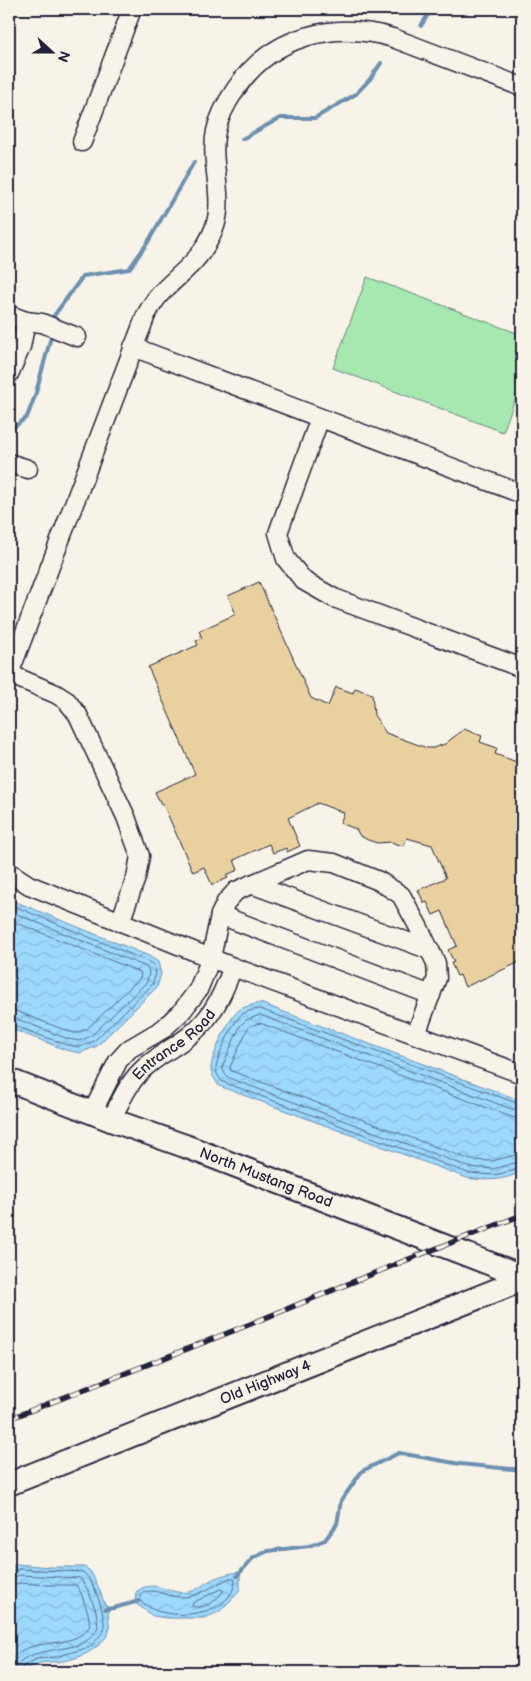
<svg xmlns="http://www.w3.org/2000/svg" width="531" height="1681" viewBox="0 0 531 1681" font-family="'Balsamiq Sans',sans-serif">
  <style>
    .grass { fill: #a7e8b1; stroke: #648576 }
    .water { fill: url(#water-waves); stroke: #6c90b0 }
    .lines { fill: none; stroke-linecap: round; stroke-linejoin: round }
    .shore { stroke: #536b89; stroke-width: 1 }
    .stream { stroke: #6c90b0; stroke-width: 4 }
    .building { fill: #e9d19f; stroke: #22223b }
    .minor-casing { stroke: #22223b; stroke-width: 21 }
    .major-casing { stroke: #22223b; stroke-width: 26 }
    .minor { stroke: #f7f3e8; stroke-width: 18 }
    .major { stroke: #f7f3e8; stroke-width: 22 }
    .rail-casing { stroke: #22223b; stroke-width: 5.5 }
    .rail { stroke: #f7f3e8; stroke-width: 4; stroke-dasharray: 11; stroke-linecap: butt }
    .labels { text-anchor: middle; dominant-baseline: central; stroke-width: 4; stroke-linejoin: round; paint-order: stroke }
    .street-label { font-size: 15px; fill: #22223b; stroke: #f7f3e8 }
  </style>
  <defs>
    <pattern id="water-waves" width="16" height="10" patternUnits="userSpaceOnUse" patternTransform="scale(1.25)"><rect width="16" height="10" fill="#9dd9fe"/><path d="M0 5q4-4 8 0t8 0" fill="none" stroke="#87badb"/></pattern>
  </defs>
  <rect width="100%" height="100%" fill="#f7f3e8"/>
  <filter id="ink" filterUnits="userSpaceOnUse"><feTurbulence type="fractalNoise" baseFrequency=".02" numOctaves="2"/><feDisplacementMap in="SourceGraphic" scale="10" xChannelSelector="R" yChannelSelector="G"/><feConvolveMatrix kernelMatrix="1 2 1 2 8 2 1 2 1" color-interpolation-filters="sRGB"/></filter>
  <g filter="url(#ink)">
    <path class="grass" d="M367,277l155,58v45l-19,52 -170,-64z"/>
    <path class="water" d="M9,899l140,57 9,6 3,12 -4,13 -60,59 -17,7 -14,-3 -57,-22z
      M260,1003l262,98v70c-17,10 -36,10 -55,7l-248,-92c-4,-6 -8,-11 -8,-18 0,-11 18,-50 27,-57 5,-5 15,-6 22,-8z
      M17,1564l32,3h36l6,5 7,14 7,19 4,3c-3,9 3,19 -1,26 -11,18 -34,27 -54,28 -5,0 -11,0 -16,2 -14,5 -12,8 -29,8v-104z
      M240,1572v17l-4,6 -17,17 -15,6h-38l-13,-2 -18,-13 1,-11c19,-15 33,4 53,0 9,-2 16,-9 24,-13 9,-4 17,-6 27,-7z"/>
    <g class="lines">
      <path class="shore" d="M9,904l138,57 7,4 2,9 -4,11 -58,56 -14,6 -13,-2 -58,-21
        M9,911l135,55 4,3 1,4 -2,9 -56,54 -12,5 -11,-2 -53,-21 -6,-1
        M9,920l131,52 1,3 -1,3 -53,51 -9,4 -8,-1 -54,-21 -7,-1
        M522,1105l-262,-96c-6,1 -14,2 -19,6 -7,5 -25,44 -25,53 0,6 3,10 7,14l245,91 26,2 18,-4 10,-4
        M522,1111h-5l-257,-96 -14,5 -6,6 -18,41 4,9 8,4 235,87 24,2 29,-8
        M522,1119l-8,-1 -254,-95 -10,3 -3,4 -17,37 1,4 6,2 234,87 21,1 30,-8
        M9,1572l10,-3 64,3c12,10 23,44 21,59l-14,16 -35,10 -18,2 -14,7 -2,6
        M9,1578l11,-3 60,3 8,12 8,21 2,16c-3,5 -8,12 -13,15 -17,10 -69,6 -70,30
        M230,1578h4l1,2c-2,34 -53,39 -78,31 -6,-2 -13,-7 -17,-11l2,-6c11,-8 25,3 37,3 19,1 34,-12 51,-19z
        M9,1586l12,-3 27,2h28l5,8 7,20 2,13c-18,27 -64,7 -81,37
        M221,1589l2,1v2c-8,9 -18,18 -31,14l1,-3z"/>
      <path class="stream" d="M421,26l6,-10 7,-7
        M242,139l38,-21h35l41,-24 14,-15 11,-16
        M53,317l30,-41 46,-7 19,-27 46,-80
        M9,431l18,-14 8,-21 16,-59
        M237,1576l16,-18 15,-7 41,-5 16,-6 12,-16 4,-23 21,-30 37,-18 61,11 62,6
        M105,1609l9,-1 25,-7"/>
    </g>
    <path class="building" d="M259,582l52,116 17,8 8,-19 17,6 2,-5 17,6 2,21 12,18 41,15h6l12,-4 19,-15 18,7 -2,6 17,6 -2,6 27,10v197l-57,26 -5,-12 -3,1 -6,-13 3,-1 -6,-12 9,-4 -15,-35 -9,4 -6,-13 -3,1 -6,-13 28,-12 -14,-33 -25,-7 -4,8 -12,-4 -14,1 -9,-3 -8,-4 -4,-7 -16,-6 4,-10 -26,-10 -30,15 12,28 -13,6 -1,-4 -13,5 -4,-9 -35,16 4,10 -12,5 2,3 -16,7 -8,-18 -11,5 -30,-68h-2l-6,-12 40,-18 -47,-107 50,-22 -2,-4 6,-3 -3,-7 37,-17 -8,-18z"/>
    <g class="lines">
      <g class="minor-casing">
        <g id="minor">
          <path d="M82,142l50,-133"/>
          <path d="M9,315l17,6 16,2 35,14"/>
          <path d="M133,347l389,147"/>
          <path d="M9,374l12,-27 5,-26"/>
          <path d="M320,418l-42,115 8,26 18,22 30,17 188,70"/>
          <path d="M9,463l19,6"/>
          <path d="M9,674l137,-359c5,-9 10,-18 18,-25 21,-21 38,-31 50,-61 12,-31 -5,-66 2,-98 3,-15 11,-29 19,-41 36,-54 98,-70 158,-52l129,49"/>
          <path d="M9,674l47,20 11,7 11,14 48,102 14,39 -4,22 -16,44"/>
          <path d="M9,872l20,13 204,82 289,107"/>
          <path d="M251,884l179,66"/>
          <path d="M220,915l211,80"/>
          <path d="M92,1113l26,-52 11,-12 34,-20 19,-18 16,-21 13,-32 9,-43 6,-13 10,-11 72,-31 26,3 45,18 22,14 17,31 18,37 1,15 -21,56"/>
          <path id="s1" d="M111,1120c9,-17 16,-35 30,-49 20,-20 48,-29 66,-53 12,-15 19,-33 26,-51"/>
        </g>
      </g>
      <g class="major-casing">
        <g id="major">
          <path id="s2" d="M9,1080l102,40 74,26 337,130"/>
          <path id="s3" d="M9,1484l513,-204"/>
        </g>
      </g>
      <use href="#minor" class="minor"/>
      <use href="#major" class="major"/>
      <g class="rail-casing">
        <path id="rail" d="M9,1419l239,-94 151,-62 123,-48"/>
      </g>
      <use href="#rail" class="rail"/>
    </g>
  </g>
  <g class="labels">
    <g class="street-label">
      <text stroke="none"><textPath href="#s1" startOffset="100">Entrance Road</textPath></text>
      <text stroke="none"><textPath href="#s2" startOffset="275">North Mustang Road</textPath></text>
      <text stroke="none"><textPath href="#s3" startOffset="276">Old Highway 4</textPath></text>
    </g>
  </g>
  <rect width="531" height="1681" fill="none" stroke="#f7f3e8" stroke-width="30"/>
  <rect x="15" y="15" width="501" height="1651" fill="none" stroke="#22223b" stroke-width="2" filter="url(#ink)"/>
  <g transform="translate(52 52) rotate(111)" stroke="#f7f3e8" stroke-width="4" paint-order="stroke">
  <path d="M0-4L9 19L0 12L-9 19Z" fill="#22223b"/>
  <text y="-8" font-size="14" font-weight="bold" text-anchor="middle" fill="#22223b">N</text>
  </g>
</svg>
